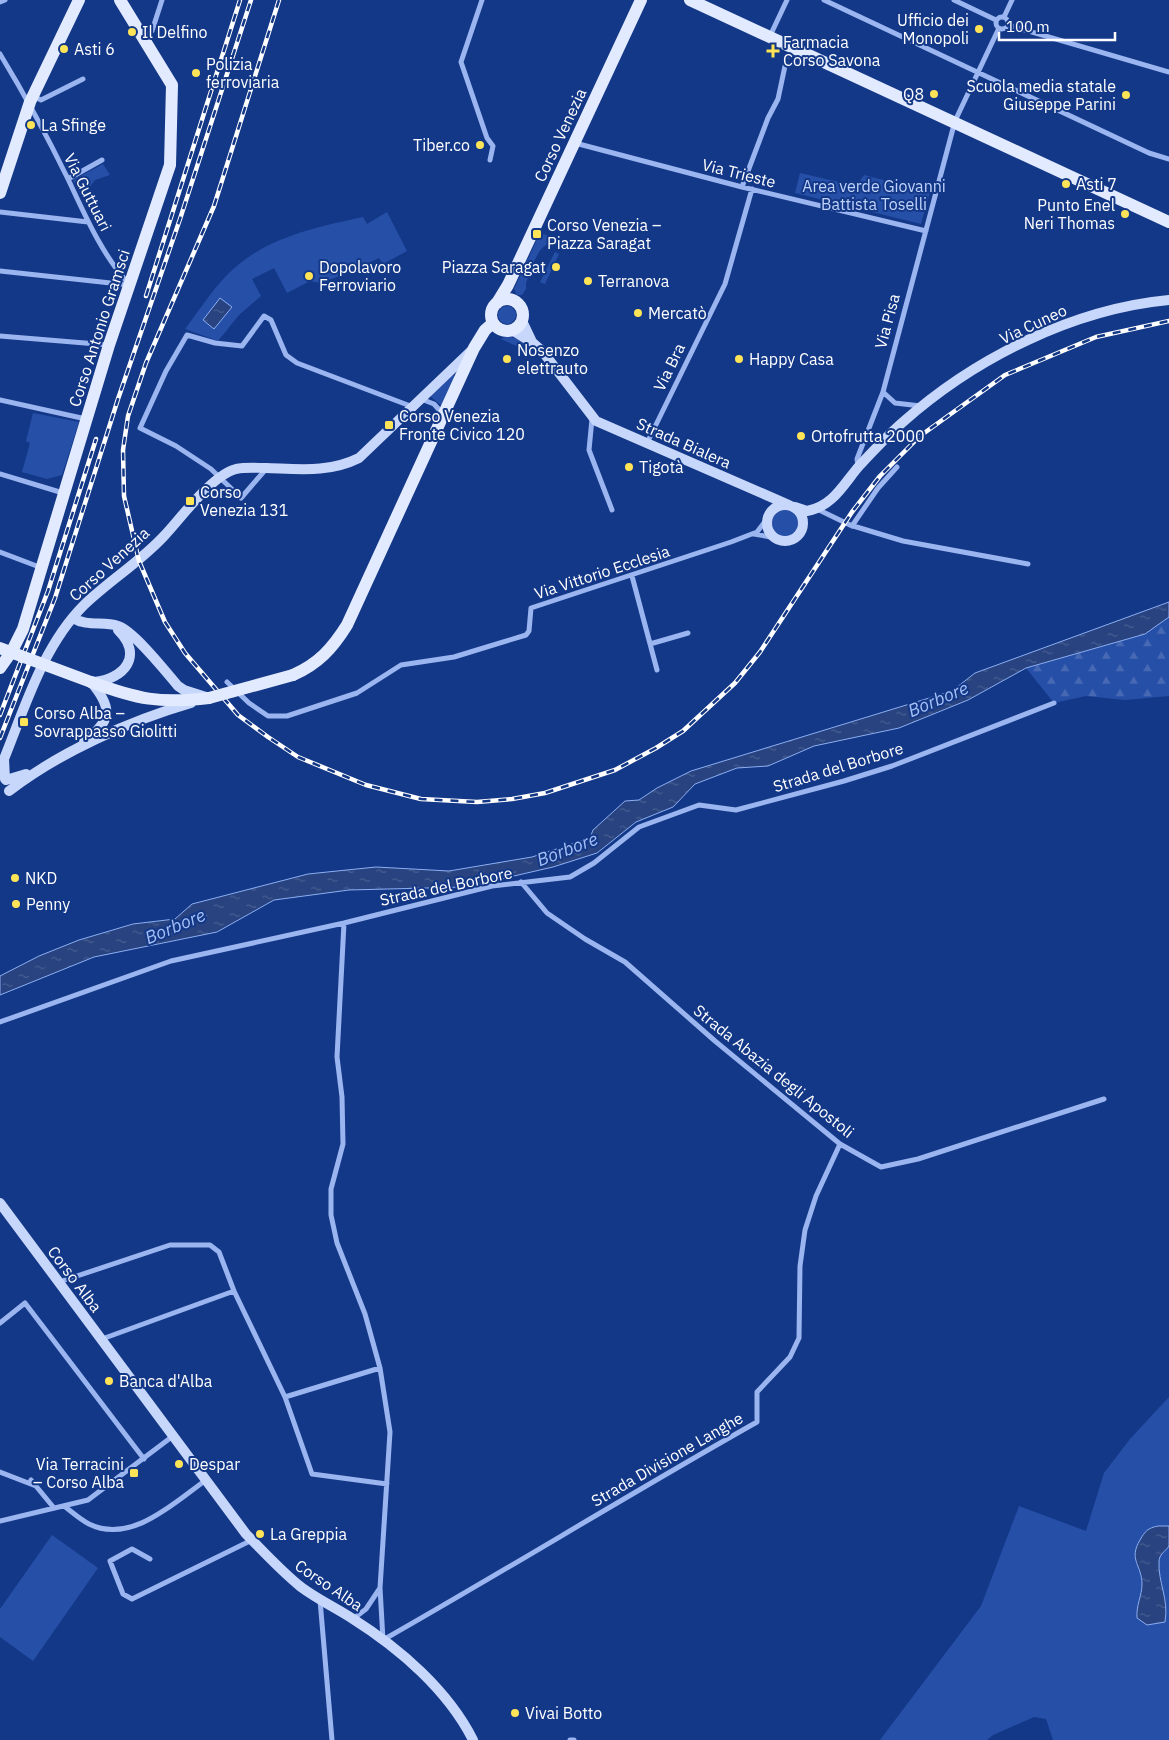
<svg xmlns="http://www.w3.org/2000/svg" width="1169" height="1740" viewBox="0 0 1169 1740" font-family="'IBM Plex Sans',sans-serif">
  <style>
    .green { fill: #264fa7 }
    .forest { fill: url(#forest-firs) }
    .water { fill: url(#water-ripples); stroke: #8caef2 }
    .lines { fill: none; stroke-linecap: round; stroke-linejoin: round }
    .street-tunnel { stroke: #37569a; stroke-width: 5; stroke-dasharray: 5 2.5; stroke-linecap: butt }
    .street { stroke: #9ab5ef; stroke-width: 5 }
    .secondary { stroke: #c7d7fb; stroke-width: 10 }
    .primary { stroke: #e2eaff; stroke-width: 12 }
    .rail-casing { stroke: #fff; stroke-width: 4.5 }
    .rail { stroke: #143888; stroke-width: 2.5; stroke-dasharray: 8; stroke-linecap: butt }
    .primary-bridge { stroke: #e2eaff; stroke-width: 12 }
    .poi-dot { fill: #ffe458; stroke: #143888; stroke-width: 2 }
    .labels { text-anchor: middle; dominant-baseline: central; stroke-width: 4; stroke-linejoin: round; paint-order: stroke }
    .poi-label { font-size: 16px; fill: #fff; stroke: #143888; text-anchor: start }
    .street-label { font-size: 16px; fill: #fff; stroke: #143888 }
    .park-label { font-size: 16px; fill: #c0d3fb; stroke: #143888 }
    .water-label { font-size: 18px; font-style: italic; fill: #a5c0f7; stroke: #143888 }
  </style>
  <defs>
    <pattern id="forest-firs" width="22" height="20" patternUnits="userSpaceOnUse" patternTransform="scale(1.25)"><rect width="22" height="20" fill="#264fa7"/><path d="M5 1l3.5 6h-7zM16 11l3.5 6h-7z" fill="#4769b4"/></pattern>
    <pattern id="water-ripples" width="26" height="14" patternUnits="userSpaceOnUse" patternTransform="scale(1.25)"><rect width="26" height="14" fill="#28437f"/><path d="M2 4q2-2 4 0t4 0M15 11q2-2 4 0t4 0" fill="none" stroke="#485f92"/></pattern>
  </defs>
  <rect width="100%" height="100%" fill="#143888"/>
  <path class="green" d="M103,164l7,11 -15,5 -13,17 -9,-17z
    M800,173l56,13 8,-11 66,17 -9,32 -126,-31z
    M387,212l20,39 -24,13 -4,-6 -36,17 -23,8 -10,-2 -23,12 -13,-25 -22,11 9,17 -22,19 -21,26 -33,-12c13,-17 25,-36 40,-52 37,-39 88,-49 138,-60l4,7z
    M540,233l10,3 4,6c-17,2 -22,26 -28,41v6l-4,6h-5l-3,-6z
    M555,252l4,2 -14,30 -5,-2z
    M498 315a9 9 0 1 1 18 0a9 9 0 1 1-18 0Z
    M507,336l13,4 10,12 -29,-13z
    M452,375l3,2 -13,29 -12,-10z
    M33,413l46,9 -17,53 -15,4 -25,-7 8,-29 -4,-2z
    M772 523a13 13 0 1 1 26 0a13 13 0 1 1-26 0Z
    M1169,1397v343h-116l-7,-21 -12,-2 -41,18 -6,5h-107l101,-134 38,-100 67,25 18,-58 26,-34z
    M52,1535l46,33 -65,93 -33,-24v-28z"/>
  <path class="forest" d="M1169,617v79l-44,4 -39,-4 -32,7 -28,-35 119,-34z"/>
  <path class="water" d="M220,298l12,9 -18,22 -11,-9z
    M1169,602v15l-24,17 -119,34 -58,32 -69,28 -85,18 -46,20 -31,2 -42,16 -22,23 -37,15 -39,31 -44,14 -87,20 -117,3 -75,10 -57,32 -123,25 -94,38v-19l39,-20 40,-16 54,-16 42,-5 17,-15 116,-30 68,-7 73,4 83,-14 58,-19 3,-8 32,-29 14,-1 18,-12 34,-17 261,-80 23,-18z
    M1158,1526h11c0,5 0,16 0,20 -4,6 -10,8 -10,16 -1,20 10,37 6,60l-18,3 -10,-7c-1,-13 5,-22 5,-34 0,-19 -14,-24 -2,-44 5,-9 8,-12 18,-14z"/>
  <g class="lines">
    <path class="street-tunnel" d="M785,66l4,-13"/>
    <path class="street" d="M482,0l-21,62 26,76 6,8 -3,14
      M824,0l325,153 20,6
      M954,0l42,20
      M0,2l5,-2
      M996 23a6 6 0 1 1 12 0a6 6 0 1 1-12 0Z
      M1004,17l8,-17
      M1008,25l161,47
      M144,36l8,-5 10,-31
      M770,36l17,-36
      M0,54c25,41 47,82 68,125 17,36 34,76 61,105
      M33,96l8,4 42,-21
      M575,143l167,44 184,44
      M68,179l34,-19
      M742,187l26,-69 10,-19 7,-33
      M0,212l88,10
      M0,271l129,14
      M0,336l109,9
      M883,392l12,11 26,3
      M421,399l13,5 8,9
      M0,400l86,19
      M592,419l-3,31 23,60
      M647,443l78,-159 27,-95
      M858,466l-1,-7 26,-67 72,-271 44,-93
      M266,469l-25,29 -30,-29 -35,-23 -36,-18 26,-57 21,-36 28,8 27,3 22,-30 7,4 15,35 11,8 116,44
      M0,474l63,19
      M817,509l33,16 53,16 125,23
      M852,526l26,-38 19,-21
      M754,534l22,4
      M0,552l42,16
      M632,576l25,94
      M650,644l38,-11
      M227,682l22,21 19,13h19l70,-23 44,-28 53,-8 72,-22 3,-4 2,-23 200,-66 26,-10 10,-13
      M521,882l26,31 38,26 40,23 90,79 125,103 41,23 37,-8 186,-60
      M344,923l-7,134 5,40 1,47 -12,45v26l6,28 28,71 15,54 10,64 -10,156 3,52c125,-71 248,-147 374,-218v-30l33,-35 9,-19 1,-72 5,-36 11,-34 24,-52
      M0,1022l171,-61 173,-38 148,-37 78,-9 24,-14 45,-36 60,-22 37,5 108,-29 48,-15 162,-63
      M59,1282l111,-37h40l9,7 15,39
      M0,1323l25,-20 119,156
      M102,1339l132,-48 51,106 95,-29
      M285,1397l27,77 75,10
      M0,1472l36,14
      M31,1480l23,28
      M64,1506c8,6 17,14 25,18 42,21 86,-22 117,-44
      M0,1521l88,-21 85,-64
      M150,1559l-18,-10 -22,12 13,33 9,5 120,-59
      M320,1600l12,140
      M353,1619l13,-10 14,-21
      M570,1740h4"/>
    <path class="secondary" d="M522,321l10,21
      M512,330l21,13 10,9 53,69 193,84
      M767 523a18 18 0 1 1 36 0a18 18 0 1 1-36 0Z
      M795,507l12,4c27,-5 37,-28 53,-46 14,-15 28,-30 43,-43 72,-64 170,-113 266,-122
      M73,618c14,9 30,3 45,8 16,5 48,46 60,60l6,4 22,7
      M94,682c30,-3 50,-26 24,-52
      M84,742c27,-21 30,-33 7,-60
      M4,759c21,-52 39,-113 80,-154 26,-25 56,-43 80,-69 17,-18 48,-61 72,-67 10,-2 20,-1 30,-1 33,1 63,5 93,-10l113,-108
      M0,766l4,-7 1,20
      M6,780l20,-6
      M9,791c51,-39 120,-70 182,-88
      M0,1203l246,331c18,18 35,37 55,53 16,12 35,21 52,32 46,29 95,71 120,121"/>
    <path class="primary" d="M690,0l479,222
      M0,193l30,-91 49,-102
      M491 315a16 16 0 1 1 32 0a16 16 0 1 1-32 0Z
      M497,303l11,-18 133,-285
      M0,668l12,-17 11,-22 86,-284 61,-180 2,-80 -52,-85
      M293,675c25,-11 39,-26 54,-50l127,-277 11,-18 8,-7
      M91,682c46,17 69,22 118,16"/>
    <g class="rail-casing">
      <path id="rail" d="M279,0l-65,206 -68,157 -18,53 -5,34 1,46 15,65 26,61 20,31 53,62 30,22 30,20 68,28 55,14 56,3 35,-3 33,-6 70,-23 41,-22 27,-17 52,-48 25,-31 92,-140 28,-36 40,-40 85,-61 91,-38 73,-16
        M146,296l94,-296
        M0,715l48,-124 48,-152
        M0,738l55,-140 63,-199 62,-180 71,-219"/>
    </g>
    <use href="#rail" class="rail"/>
    <path class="primary-bridge" d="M0,648l91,34
      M209,698l84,-23"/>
  </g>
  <g class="poi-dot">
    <circle cx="979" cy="29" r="5"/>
    <circle cx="132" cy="32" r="5"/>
    <circle cx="64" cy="49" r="5"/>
    <path d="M770.5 43.5h5v5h5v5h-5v5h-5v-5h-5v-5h5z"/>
    <circle cx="196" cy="73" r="5"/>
    <circle cx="934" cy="94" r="5"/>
    <circle cx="1126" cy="95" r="5"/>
    <circle cx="31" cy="125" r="5"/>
    <circle cx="480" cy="145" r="5"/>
    <circle cx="1066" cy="184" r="5"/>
    <circle cx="1125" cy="214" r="5"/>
    <rect x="532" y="229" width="10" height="10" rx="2.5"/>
    <circle cx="556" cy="267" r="5"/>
    <circle cx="309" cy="276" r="5"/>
    <circle cx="588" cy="281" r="5"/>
    <circle cx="638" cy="313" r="5"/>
    <circle cx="507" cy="359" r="5"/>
    <circle cx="739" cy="359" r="5"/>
    <rect x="384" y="420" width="10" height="10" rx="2.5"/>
    <circle cx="801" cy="436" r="5"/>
    <circle cx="629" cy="467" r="5"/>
    <rect x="185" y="496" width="10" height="10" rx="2.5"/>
    <rect x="19" y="717" width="10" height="10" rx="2.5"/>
    <circle cx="15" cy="878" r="5"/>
    <circle cx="16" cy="904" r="5"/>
    <circle cx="109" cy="1381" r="5"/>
    <circle cx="179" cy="1464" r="5"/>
    <rect x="129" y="1468" width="10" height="10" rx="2.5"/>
    <circle cx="260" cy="1534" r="5"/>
    <circle cx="515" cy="1713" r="5"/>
  </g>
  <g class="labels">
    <g class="poi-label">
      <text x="969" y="20" text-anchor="end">Ufficio dei<tspan x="969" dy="18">Monopoli</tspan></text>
      <text x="142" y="32">Il Delfino</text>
      <text x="783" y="42">Farmacia<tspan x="783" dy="18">Corso Savona</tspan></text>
      <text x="74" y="49">Asti 6</text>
      <text x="206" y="64">Polizia<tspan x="206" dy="18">ferroviaria</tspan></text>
      <text x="1116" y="86" text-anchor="end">Scuola media statale<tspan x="1116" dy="18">Giuseppe Parini</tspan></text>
      <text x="924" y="94" text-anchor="end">Q8</text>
      <text x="41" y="125">La Sfinge</text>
      <text x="470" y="145" text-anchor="end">Tiber.co</text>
      <text x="1076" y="184">Asti 7</text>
      <text x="1115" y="205" text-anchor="end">Punto Enel<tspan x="1115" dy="18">Neri Thomas</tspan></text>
      <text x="547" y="225">Corso Venezia –<tspan x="547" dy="18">Piazza Saragat</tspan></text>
      <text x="319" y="267">Dopolavoro<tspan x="319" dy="18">Ferroviario</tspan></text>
      <text x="546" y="267" text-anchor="end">Piazza Saragat</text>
      <text x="598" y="281">Terranova</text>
      <text x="648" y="313">Mercatò</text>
      <text x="517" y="350">Nosenzo<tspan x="517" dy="18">elettrauto</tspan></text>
      <text x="749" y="359">Happy Casa</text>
      <text x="399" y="416">Corso Venezia<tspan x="399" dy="18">Fronte Civico 120</tspan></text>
      <text x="811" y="436">Ortofrutta 2000</text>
      <text x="639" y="467">Tigotà</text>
      <text x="200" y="492">Corso<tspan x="200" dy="18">Venezia 131</tspan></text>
      <text x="34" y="713">Corso Alba –<tspan x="34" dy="18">Sovrappasso Giolitti</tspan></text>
      <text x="25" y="878">NKD</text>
      <text x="26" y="904">Penny</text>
      <text x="119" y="1381">Banca d'Alba</text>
      <text x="124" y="1464" text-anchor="end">Via Terracini<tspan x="124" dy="18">– Corso Alba</tspan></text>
      <text x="189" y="1464">Despar</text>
      <text x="270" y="1534">La Greppia</text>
      <text x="525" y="1713">Vivai Botto</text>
    </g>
    <g class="street-label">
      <text transform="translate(560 135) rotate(-65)">Corso Venezia</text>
      <text transform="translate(739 173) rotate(14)">Via Trieste</text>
      <text transform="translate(88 192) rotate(63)">Via Guttuari</text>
      <text transform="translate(887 321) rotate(-75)">Via Pisa</text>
      <text transform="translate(1033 324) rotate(-25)">Via Cuneo</text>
      <text transform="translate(99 328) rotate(-72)">Corso Antonio Gramsci</text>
      <text transform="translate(669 367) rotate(-64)">Via Bra</text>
      <text transform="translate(684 443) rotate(24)">Strada Bialera</text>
      <text transform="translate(109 564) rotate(-42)">Corso Venezia</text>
      <text transform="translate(602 572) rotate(-18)">Via Vittorio Ecclesia</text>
      <text transform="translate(838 767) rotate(-17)">Strada del Borbore</text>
      <text transform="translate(446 886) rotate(-12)">Strada del Borbore</text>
      <text transform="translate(774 1071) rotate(39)">Strada Abazia degli Apostoli</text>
      <text transform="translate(75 1279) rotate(53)">Corso Alba</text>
      <text transform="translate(667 1459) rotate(-30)">Strada Divisione Langhe</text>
      <text transform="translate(329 1585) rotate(34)">Corso Alba</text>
    </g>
    <g class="park-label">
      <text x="874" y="186">Area verde Giovanni<tspan x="874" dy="18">Battista Toselli</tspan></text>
    </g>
    <g class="water-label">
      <text transform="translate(938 699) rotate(-23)">Borbore</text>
      <text transform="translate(567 849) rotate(-21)">Borbore</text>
      <text transform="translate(175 926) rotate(-23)">Borbore</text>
    </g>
  </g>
  <path d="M999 32v8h116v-8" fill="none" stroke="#ffffff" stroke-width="2.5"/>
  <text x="1006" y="32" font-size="15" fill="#ffffff" stroke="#143888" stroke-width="4" paint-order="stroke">100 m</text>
</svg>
